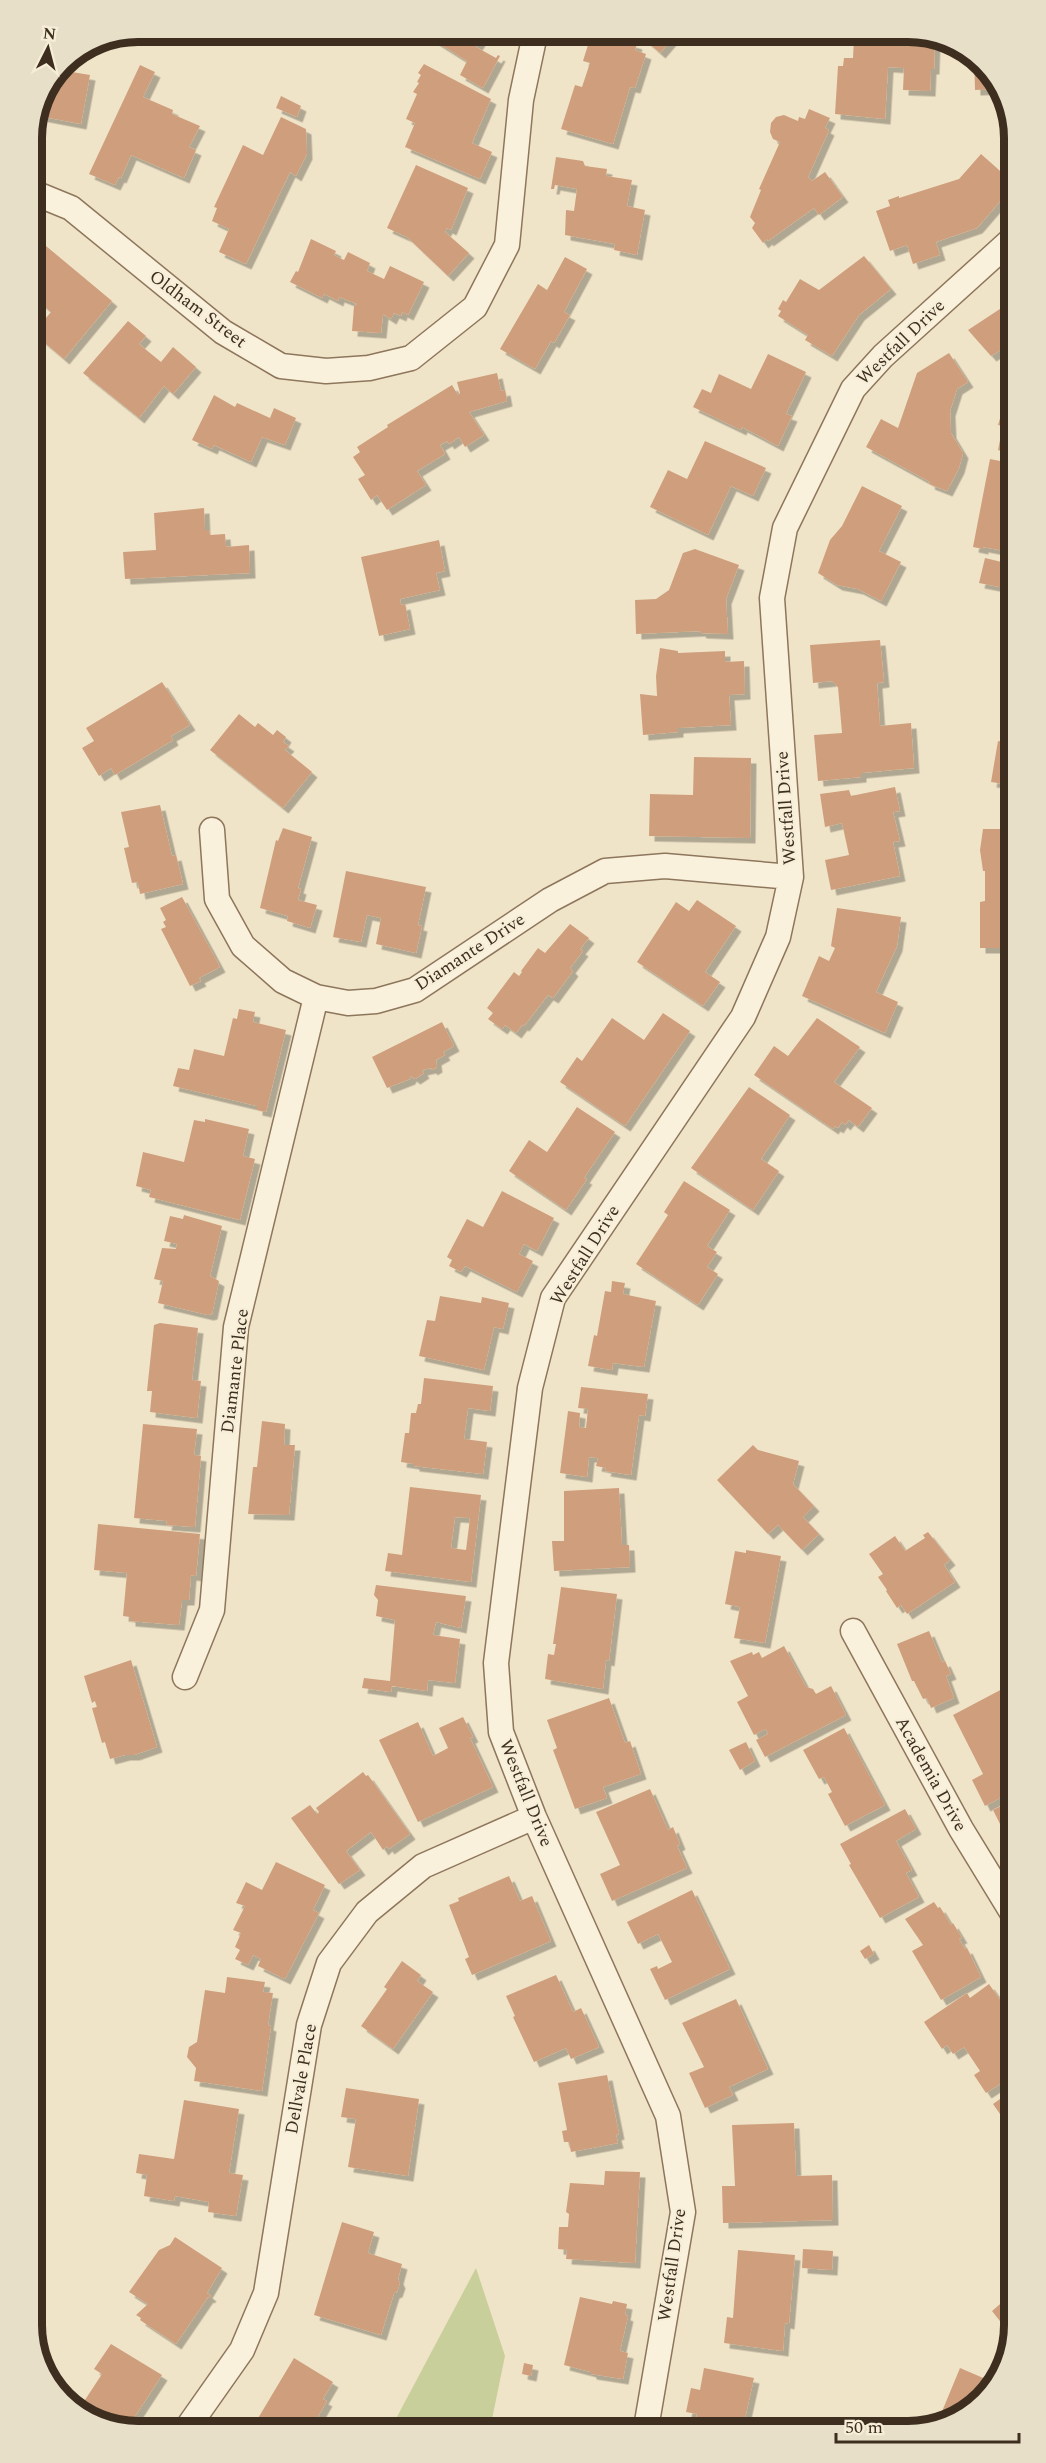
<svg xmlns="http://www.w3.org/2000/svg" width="1046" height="2463" viewBox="0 0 1046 2463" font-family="Spectral,serif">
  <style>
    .green { fill: #c9cf9b }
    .building { fill: #cf9f7d; fill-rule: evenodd; filter: url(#shadow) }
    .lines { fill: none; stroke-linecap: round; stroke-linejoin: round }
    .minor-casing { stroke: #8d765c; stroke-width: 27 }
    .minor { stroke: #faf1dc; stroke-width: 24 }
    .labels { text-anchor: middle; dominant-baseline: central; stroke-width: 4.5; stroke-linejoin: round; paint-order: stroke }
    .street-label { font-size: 18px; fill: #3d2e20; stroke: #f7eed8 }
    .rim { fill: none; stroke: #3d2e20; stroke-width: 8 }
  </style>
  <defs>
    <filter id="shadow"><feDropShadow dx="5.5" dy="5.5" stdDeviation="0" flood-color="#0004"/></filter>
  </defs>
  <rect width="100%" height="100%" fill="#f0e4c8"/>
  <path class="green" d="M476,2268l29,88 -15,73 -100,1z"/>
  <path class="building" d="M421,32h57l-1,2 5,3 -6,10 20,11 2,-3 2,1 -17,32 -23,-13 7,-14z
    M592,32l45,12 -2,6 11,4 -11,34 -5,-1 -17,57 -52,-15 14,-44 7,2 8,-24 -7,-2z
    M636,32h42l-18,21z
    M864,32h51l20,7 -1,30h-3l-1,22 -27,-1 1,-22 -16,-1 -3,52 -50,-5 3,-48h5l1,-8h9l1,-20 10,1z
    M974,55l1,1 23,33 -23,1z
    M424,64l67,35 -19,44 20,9 -12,27 -75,-32 10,-24 -9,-4 11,-25 -4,-2 6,-9 -2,-1 4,-7 -3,-2z
    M140,65l15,7 -12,25 30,13 -1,4 28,12 -11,21 7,3 -12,28 -53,-23 -10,23 -2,-1 -4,8 -26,-11z
    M60,70l30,5 -9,49 -42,-8z
    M281,96l20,10 -4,11 -21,-9z
    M809,109l21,9 -5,10 4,2 -21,47 4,4 13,-9 18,25 -24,18 -5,-7 -46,33 -1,-2 -4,4 -11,-15 3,-5 -5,-6 11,-27 -2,-1 21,-47 -7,-3 -3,-7 1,-9 5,-6 8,-2 14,6 1,-4 6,2z
    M281,117l25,12 1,25 -11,22 -6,-4 -44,92 -27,-12 10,-23 -17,-8 5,-13 -3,-1 29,-62 20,10z
    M981,154l28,25v12l-32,37 -41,14 4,13 -27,9 -6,-19 -17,6 -14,-40 14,-5 -2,-6 11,-4v2l60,-19z
    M556,157l27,4 2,5 22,3 -1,7 26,4 -5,26 18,4 -8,45 -23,-5 1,-6 -50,-9 1,-25 8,1 3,-22 -22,-4 -1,4h-3z
    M416,165l52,23 -17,42 -4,-2 -2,4 24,21 -21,23 -41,-39 -20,-9z
    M311,239l25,12 -2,4 10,5 4,-8 22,11 -3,8 17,8 6,-13 34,16 -16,33 -6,-3 -1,4 -7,-3 -3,6 -8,-5 -2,19 -29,-2 2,-25 3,-2 -18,-7 -1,4 -14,-7 -2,4 -32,-16 6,-11 2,1z
    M46,246l66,55 -48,58 -31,-26 18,-21 -19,-16v-33z
    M864,256l27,33 -32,26 -27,41 -27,-16 3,-5 -30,-19 3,-5 -3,-2 5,-9 3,2 14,-23 19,11z
    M565,257l22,12 -23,43 6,3 -16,28 -3,-2 -16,28 -35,-20 38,-65 9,6z
    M1009,303l1,41 -19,12 -23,-26z
    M128,321l18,15 -7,8 22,18 12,-15 23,20 -23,27 -9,-8 -25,32 -56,-45z
    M949,353l19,29 -11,7 -7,22 1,22 12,20 -4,15 -12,23 -18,-7 1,-2 -64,-35 15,-28 17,9 19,-55z
    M768,354l38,18 -20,42 6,2 -14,30 -36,-19 -1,3 -48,-23 9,-18 9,4 8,-19 32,15z
    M1010,363v20l-10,-14z
    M497,373l4,18 4,-1 2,11 -38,11 15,23 -19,12 -6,-10 -10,7 -2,-3 -7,4 5,9 -28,17 9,14 -39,25 -10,-15 -6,5 -13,-21 7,-4 -12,-18 7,-5 -3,-5 31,-20 -1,-2 65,-40 6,10 2,-2 -3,-11z
    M1008,392h2v62l-12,-4 3,-15 4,1 2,-9 -9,-2z
    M214,395l21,12 2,-4 33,15 4,-10 22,10 -11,27 -23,-8 -11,25 -37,-17 -2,4 -20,-9z
    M705,441l61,27 -13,28 -22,-10 -23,49 -58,-28 18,-37 19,9z
    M990,459l20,4v89l-27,-5v2l-10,-2z
    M862,486l40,20 -23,45 22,11 -20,39 -23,-12 -21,-4 -19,-12 12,-33 12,-14z
    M204,508l1,22h4l1,5 15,-1 1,13 23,-2 1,28 -125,6 -2,-27 33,-2 -2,-37z
    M439,540l6,31 -9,2 4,17 -40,9 1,6 4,-1 5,25 -31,7 -18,-79z
    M695,549l44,16 -13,34 2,35 -27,-1 -1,-2 -64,3 -1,-34 21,-1 13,-9 14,-37z
    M985,558l25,6v25l-31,-6z
    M880,640l4,42 -7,1 3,43 31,-3 3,45 -53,5v4l-43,4 -4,-46 28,-2 -4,-46 -6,-6 -19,2 -3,-38z
    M660,648l18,3v2l47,-2v11l19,-1 1,33 -16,1 2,30 -53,3v4l-35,3 -3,-41 17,2 -1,-20z
    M162,682l28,43 -19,11 2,4 -58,35 -4,-7 -12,8 -17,-28 12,-7 -8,-13z
    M1009,684h1l1,101 -20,-3 7,-41 6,1 5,-31h-4z
    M239,714l16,13 3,-4 15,12 4,-5 9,7 -3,5 6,4 -4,4 27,22 -29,36 -73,-58z
    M694,757l57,1 -1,80 -101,-2 1,-42 43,1z
    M895,787l5,24 -7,1 7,29 -7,1 7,34 -69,14 -6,-30 24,-5 -7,-32 -17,4 -5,-33 29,-4 2,6z
    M160,805l12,51 4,-1 7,29 -43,10 -2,-12 -6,1 -8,-35 5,-1 -8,-35z
    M283,828l29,9 -14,51 3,1 -3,11 19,5 -7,23 -23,-7 1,-5 -28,-8 16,-68 2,1z
    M983,829h23l1,5 4,1v97h-4v16h-27v-46l5,-1v-30h-2l-3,-21z
    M346,871l80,16 -8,38 4,1 -6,27 -40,-9 5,-26 -14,-3 -6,27 -28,-5z
    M182,897l38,70 -21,11 2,3 -11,5 -29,-57 5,-2 -3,-5 3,-2 -6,-12z
    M697,900l39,26 -31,46 15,10 -17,24 -66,-44 39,-60 13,9z
    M837,908l64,9 -4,29 -21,46 22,10 -13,31 -83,-37 17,-40 10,5 6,-13 -4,-2z
    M570,924l19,14 -9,11 3,2 -13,17 3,3 -20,27 -5,-3 -24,31 -2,-1 -6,8 -11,-8 -3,4 -14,-10 5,-6 -6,-5 27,-36 5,4 3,-4 -1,-1 17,-23 7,5z
    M239,1009l16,3 -2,10 33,8 -20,82 -9,-2v-4l-84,-20 5,-18 11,2 5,-21 30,7 9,-38 4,1z
    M663,1013l27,18 -65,95 -65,-44 17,-25 5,4 30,-43 32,22z
    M817,1018l43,29 -26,35 38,26 -14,19 -9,-7 -4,5 -3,-3 -4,6 -3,-2 -2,3 -79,-54 20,-29 14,10z
    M442,1022l12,24 -11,6 2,3 -9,5 1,7 -5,3 -1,-2 -9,2 2,3 -9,6 -4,-3 -1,3 -23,9 -15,-31z
    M749,1087l41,28 -29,44 18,12 -26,39 -62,-42z
    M577,1107l38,25 -31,46 3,1 -21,31 -57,-39 20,-31 18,12z
    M205,1119l44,10 -6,27 12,3 -15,61 -91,-23 2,-7 -15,-4 7,-34 41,10 10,-42 11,2z
    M684,1181l46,29 -23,36 10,6 -10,15 11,7 -20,31 -62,-41 32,-49 -4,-3z
    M502,1191l52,27 -17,33 -13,-7 -5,10 14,7 -16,31 -52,-26 -4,6 -12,-6 3,-6 -5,-3 20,-38 16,8z
    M184,1215l38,11 -12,50 9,5 -7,33 -4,1 -50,-12 5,-22 -9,-2 8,-31 14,1 1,-5 -13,-3 6,-25 13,3z
    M612,1281l13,2 -2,11 33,7 -12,66 -31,-4 -1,7 -24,-4 6,-31 3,1 8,-45 6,1z
    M440,1296l41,7 1,-6 27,6 -6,26 -9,-2 -10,43 -65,-14 8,-36 8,1z
    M160,1323l38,5 -6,52 9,1 -4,37 -47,-6 2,-21h-5l7,-66z
    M424,1378l69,8 -3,25 -22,-3 -4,31 23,3 -4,32 -69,-8v-2l-13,-2 4,-29h4l2,-20h5l2,-9h3z
    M581,1387l67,7 -3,22 -6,-1 -8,60 -26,-4 1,-3 -10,-2 2,-8 -9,-1 -2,20 -27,-4 8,-62 12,2 -1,14 7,1 2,-19 -10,-1z
    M262,1421l23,3 -1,21h11l-6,70 -41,-1 5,-47h4z
    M143,1424l54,5 -3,26 7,1 -6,71 -29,-2 1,-4 -33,-3z
    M753,1445l5,5 41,11 -6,23 21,22 -11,11 16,17 -17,16 -24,-25 -10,9 -51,-54z
    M410,1487l71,8 -10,87 -86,-11 3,-18 14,2zM455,1517l15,1 -4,32 -15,-2z
    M619,1488l3,57h7l1,22 -76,4 -2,-30h12v-50z
    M98,1524l102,10 -4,42 -5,-1 -2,25h-7l-3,25 -49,-4v-4l-7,-1 4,-43 -33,-3z
    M928,1532l22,28 -6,5 11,17 -48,32 -6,-9 -4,3 -11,-17 1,-1 -9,-13 5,-3 -14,-20 26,-18 10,15 20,-13 -2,-3z
    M746,1550l35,6 -16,87 -31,-5 6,-31 -15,-3 10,-53 11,2z
    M376,1585l90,11 -5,32 -25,-6 -3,13 27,4 -5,44 -27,-3 -1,11 -35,-5 -1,6 -29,-4 2,-10 26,3 5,-61 -19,-4 2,-16 -4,-5z
    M561,1587l56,7 -8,67 -3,-1 -3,29 -58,-10 3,-25 6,1 2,-11h-3z
    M929,1631l13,31 3,-1 6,13 -5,2 8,22 -23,10 -4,-10 -4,1 -9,-18h-2l-15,-37z
    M784,1646l22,41 7,2 3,5 15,-8 15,29 -81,42 -9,-17 12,-6 -2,-5 -12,6 -17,-33 11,-6 -18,-35 22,-9 1,3 6,-3 3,6z
    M131,1660l26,87 -23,8h-9l-15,4 -5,-17 -3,1 -10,-35 5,-1 -2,-6 -3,2 -8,-27z
    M1006,1687l2,3 3,-2 2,4v99l-28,15 -13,-26 11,-6 -30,-59z
    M609,1698l16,45 5,-2 11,33 -38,13 4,11 -32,11 -22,-59 4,-2 -10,-28z
    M463,1717l10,20 -3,1 23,49 -75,35 -39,-82 39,-18 15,34 15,-8 -9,-20z
    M844,1728l41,77 -40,21 -17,-32 4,-2 -8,-15 -5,2 -16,-29z
    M746,1742l9,19 -15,9 -11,-20z
    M363,1772l3,4 2,-1 42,59 -21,15 -2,-3 -4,4 -12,-18 -25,19 14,19 -21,14 -48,-66 19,-13 7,9 2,-2 -3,-4z
    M650,1789l18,41 5,-3 7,17 -3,2 10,22 -75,33 -12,-27 20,-9 -24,-53z
    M1013,1800v35l-6,3 -14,-28z
    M905,1809l11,20 -20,12 16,29 -6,3 13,24 -39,21 -31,-53 2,-1 -11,-20z
    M276,1862l49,23 -12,25 6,3 -34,66 -27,-13 3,-7 -8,-4 -5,10 -13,-6 5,-9 -5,-3 6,-14 -8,-3 12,-24 -9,-3 10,-21 16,8z
    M509,1876l11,25 12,-5 19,45 -79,34 -7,-16 4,-2 -20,-52 10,-4 -1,-3z
    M692,1890l38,79 -65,31 -15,-31 7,-3 1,3 14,-7 -14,-28 -20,10 -11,-22z
    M934,1902l4,6 2,-1 11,18 2,-2 9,15 -3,1 6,10 2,-1 14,29 -40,23 -29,-49 11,-6 -18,-26z
    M869,1945l5,9 -9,5 -5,-8z
    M402,1961l19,14 -4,6 16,11 -40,57 -32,-23 26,-37 -3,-2z
    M556,1975l17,37 8,-4 18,39 -28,12 -5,-11 -32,14 -21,-45 2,-1 -9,-20z
    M227,1977l38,5 -2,10 10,1 -5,32 3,1 -9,65 -68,-10 2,-13 -9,-11 2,-10 8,-5 8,-52 20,3z
    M989,1984l16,23 -4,3 8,13 -4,3 9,16v33l-28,18 -12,-18 6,-4 -16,-24 -11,7 -6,-9 -5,4 -18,-27 43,-29 3,5z
    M736,1999l32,70 -39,18 4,8 -28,13 -16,-35 15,-6 -22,-44z
    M607,2075l12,59 -3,1 2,8 -47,9 -2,-10h-5l-2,-11 5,-1 -9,-47z
    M346,2088l73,11 -11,77 -60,-9 8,-48 -15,-2z
    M1014,2089v45l-21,-30z
    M184,2100l55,9 -10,64 14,2 -7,41 -28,-4 1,-10 -34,-6 -1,5 -30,-5 3,-21 -11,-2 3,-19 35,5z
    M794,2123l2,53 36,-1 1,45 -110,3 -1,-37h13l-3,-61z
    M605,2171l35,1 -5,91 -69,-4 1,-9 -9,-1 1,-22h9l1,-13 -3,-2 4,-29 34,2z
    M342,2222l32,10 -6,21 34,11 -4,15 2,4 -3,9 -3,1 -13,42 -67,-20z
    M175,2237l47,31 -15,25 4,3 -2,2 -1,-1 -32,47 -36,-24 1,-2 -5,-3 12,-11 -19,-12 30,-42 11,-5z
    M803,2249l30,2 -1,19 -30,-2z
    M738,2250l57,5 -6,69 -4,-1 -2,28 -59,-8 3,-26 6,1z
    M1014,2292v33l-3,10 -19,-24z
    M580,2297l32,7 1,-3 14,3 -2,11 3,1 -8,35 8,2 -5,26 -32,-5v-2l-27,-7z
    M111,2344l51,31 -34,52 -1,-2 -3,4 -21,-9 -22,-14 21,-32 -8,-5z
    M294,2358l39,24 -10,17 4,2 -17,29h-59z
    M524,2363l9,2 -2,11 -9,-2z
    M704,2368l50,10 -11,49 -48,1 2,-14 -11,-2 5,-24 9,2z
    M960,2368l35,15 -2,6 -51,37h-6z"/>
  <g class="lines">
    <g class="minor-casing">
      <path id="minor" d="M32,192l39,16 152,124 58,34 45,5 43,-3 42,-10 64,-51 32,-62 14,-145 13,-61 5,-7
        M212,830l5,69 26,47 40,35 33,16 32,6 28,-2 39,-11 135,-90 55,-29 60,-5 126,11
        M853,1631l108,198 52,85
        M185,1677l27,-67 24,-283 80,-330
        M646,2428l37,-216 -15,-96 -134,-299 -33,-85 -5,-69 34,-275 23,-90 190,-281 35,-80 13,-60 -19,-279 13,-70 68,-139 30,-33 126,-114
        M185,2431l57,-81 24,-57 43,-268 20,-62 38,-51 56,-46 111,-49"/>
    </g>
    <use href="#minor" class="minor"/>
  </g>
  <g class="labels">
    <g class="street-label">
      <text transform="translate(198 309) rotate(37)">Oldham Street</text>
      <text transform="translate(901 342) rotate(-44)">Westfall Drive</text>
      <text transform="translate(786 808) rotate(-94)">Westfall Drive</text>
      <text transform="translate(470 952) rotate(-33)">Diamante Drive</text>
      <text transform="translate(585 1255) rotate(-58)">Westfall Drive</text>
      <text transform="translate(235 1371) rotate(-83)">Diamante Place</text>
      <text transform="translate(931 1774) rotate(61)">Academia Drive</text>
      <text transform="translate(526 1793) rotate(68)">Westfall Drive</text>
      <text transform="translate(301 2079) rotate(-80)">Dellvale Place</text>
      <text transform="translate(672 2265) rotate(-82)">Westfall Drive</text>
    </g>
  </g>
  <path d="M0 0H1046V2463H0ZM138 42H908A96 96 0 0 1 1004 138V2325A96 96 0 0 1 908 2421H138A96 96 0 0 1 42 2325V138A96 96 0 0 1 138 42Z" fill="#e8dfc9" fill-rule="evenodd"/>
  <path class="rim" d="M138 42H908A96 96 0 0 1 1004 138V2325A96 96 0 0 1 908 2421H138A96 96 0 0 1 42 2325V138A96 96 0 0 1 138 42Z"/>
  <g transform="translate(48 48) rotate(6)" stroke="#f7eed8" stroke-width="4.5" paint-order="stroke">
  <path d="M0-4.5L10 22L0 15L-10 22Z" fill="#3d2e20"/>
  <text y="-9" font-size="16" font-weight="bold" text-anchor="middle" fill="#3d2e20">N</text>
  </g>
  <path d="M836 2433v9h183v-9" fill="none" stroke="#3d2e20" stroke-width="3"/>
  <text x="845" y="2433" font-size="18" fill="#3d2e20" stroke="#f7eed8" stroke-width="4.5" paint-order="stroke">50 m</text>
</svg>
